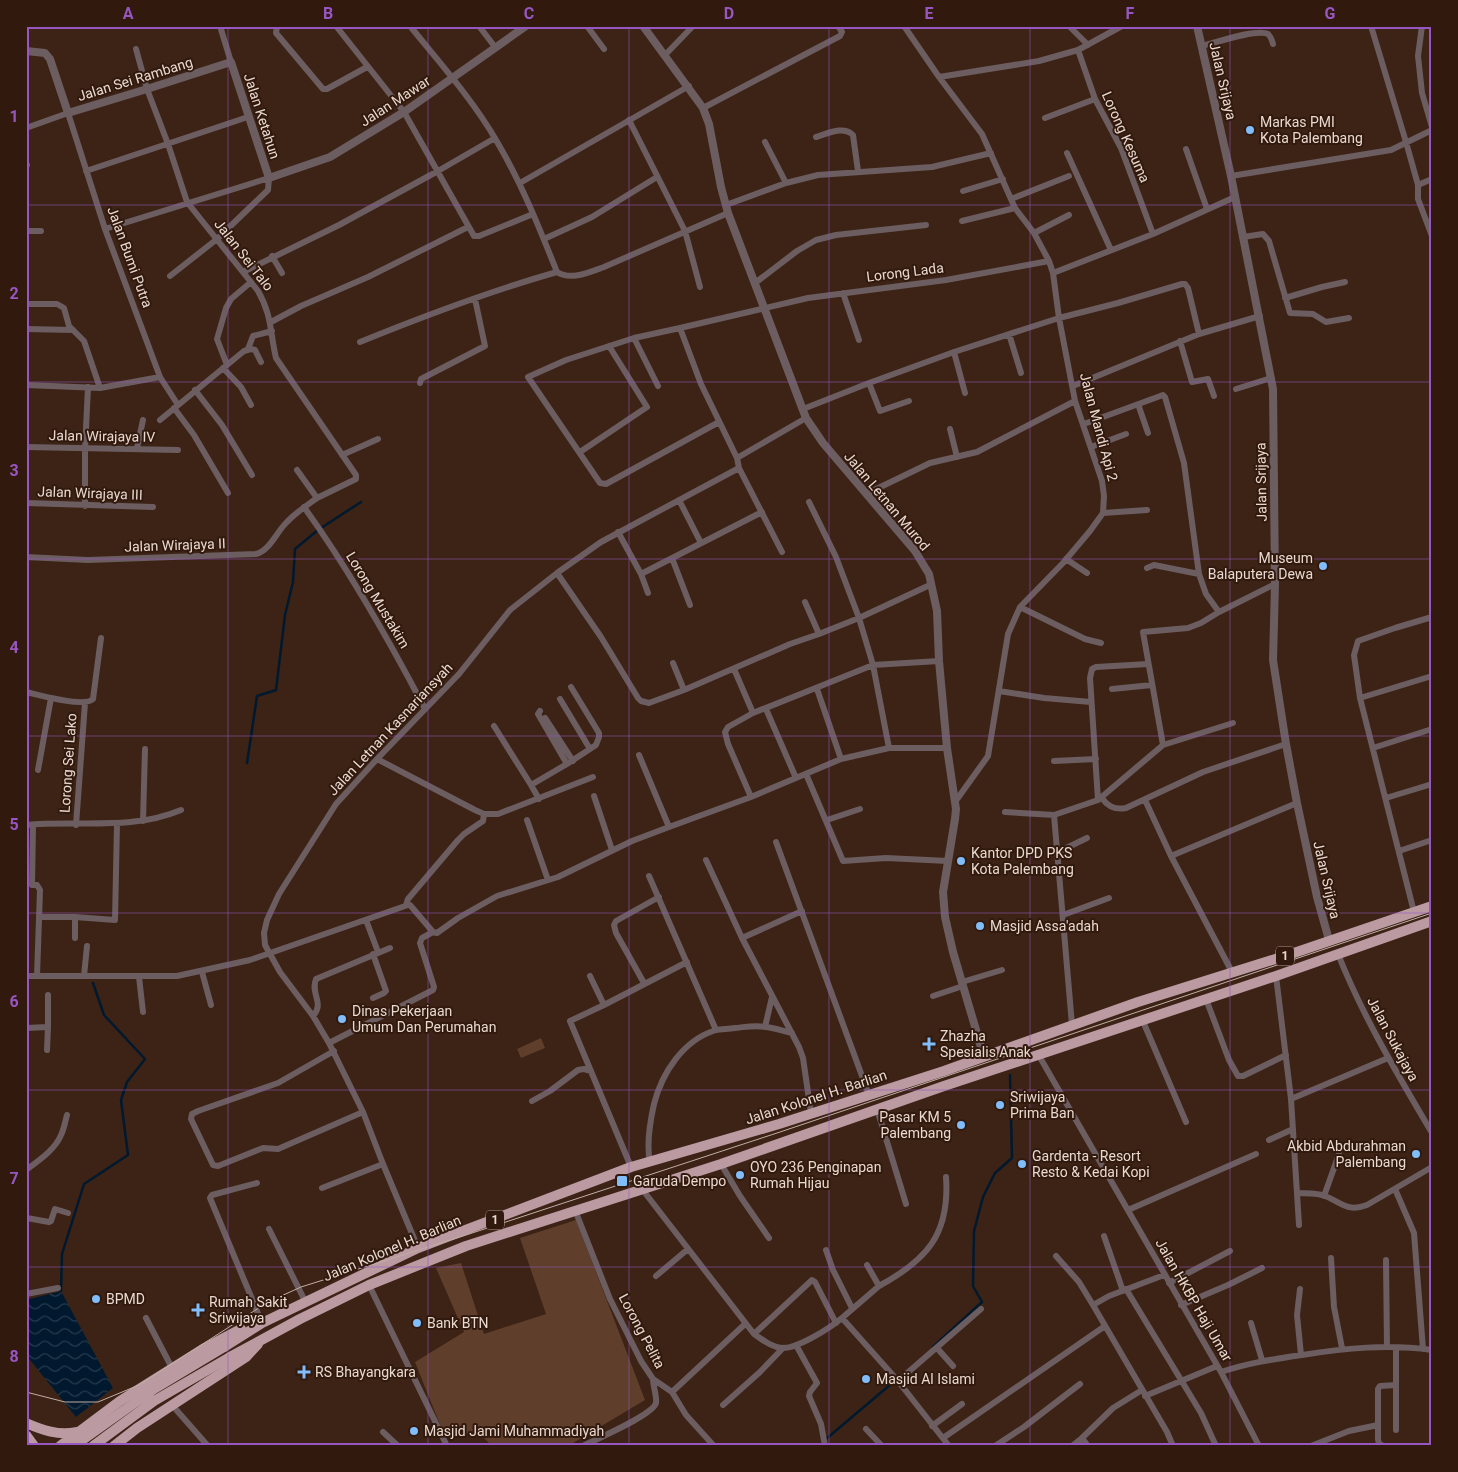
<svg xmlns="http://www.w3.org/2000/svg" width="1458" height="1472" viewBox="0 0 1458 1472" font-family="Roboto,sans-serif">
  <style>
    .grass { fill: #603e2c }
    .water { fill: url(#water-waves) }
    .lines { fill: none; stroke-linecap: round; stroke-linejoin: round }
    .stream { stroke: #01192f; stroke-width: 2.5 }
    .minor { stroke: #6c5d61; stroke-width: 6 }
    .tertiary { stroke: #6c5d61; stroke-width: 8 }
    .trunk { stroke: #bb9aa2; stroke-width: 10 }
    .tram { stroke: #c1aea4; stroke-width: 1 }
    .trunk-bridge { stroke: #bb9aa2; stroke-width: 10 }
    .grid { fill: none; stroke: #9757c3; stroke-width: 1; stroke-opacity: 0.55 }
    .poi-dot { fill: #80bdfa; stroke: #31190d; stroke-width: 2 }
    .labels { text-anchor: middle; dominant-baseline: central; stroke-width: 4; stroke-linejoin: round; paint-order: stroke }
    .shield { fill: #31190d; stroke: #b29f96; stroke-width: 1 }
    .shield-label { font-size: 12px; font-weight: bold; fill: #ead9d0 }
    .street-label { font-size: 14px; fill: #ead9d0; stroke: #31190d }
    .poi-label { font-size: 14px; fill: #ead9d0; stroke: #31190d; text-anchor: start }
    .neatline { fill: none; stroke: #9757c3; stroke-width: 2 }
    .grid-label { font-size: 16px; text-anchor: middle; font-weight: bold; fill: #9757c3 }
  </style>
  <defs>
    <pattern id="water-waves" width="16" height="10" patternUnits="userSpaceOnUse" patternTransform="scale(1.25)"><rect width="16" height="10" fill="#01192f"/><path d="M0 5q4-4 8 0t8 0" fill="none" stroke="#263a4c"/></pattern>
  </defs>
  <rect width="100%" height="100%" fill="#3c2316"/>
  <path class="grass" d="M541,1038l4,10 -24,10 -4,-9z
    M576,1220l69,180 -77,46h-76l-14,-14 -33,5 -30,-75 49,-30 -28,-64 25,-5 23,71 62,-20 -26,-76z"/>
  <path class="water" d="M61,1291l52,97 -37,29 -50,-62v-55z"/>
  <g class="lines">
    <path class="stream" d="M321,528l40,-26
      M247,763l10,-67 19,-6 9,-75 8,-33 2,-33 23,-19
      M61,1291l1,-37 22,-70 44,-29 -7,-55 6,-18 18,-23 -41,-44 -11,-32
      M933,1347l49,-45 -9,-16 1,-55 9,-34 12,-24 17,-15 -2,-83
      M826,1439l65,-55
      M818,1446l3,-2"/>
    <path class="minor" d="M220,26l11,36
      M277,26l-1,7 47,56h4l40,-22
      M336,26l68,86 70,124h5l54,-22
      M410,26c29,36 63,74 86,114 25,42 43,87 61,132 14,9 33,0 47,-5l124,-54
      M479,26l16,21
      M587,26l17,23
      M904,26l35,51 43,57 33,74 19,25 15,28 4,12 6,45 16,83 27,80 2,15 -1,17 -13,18 -27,32 -43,44 -12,27 -20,122 -33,46
      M1069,26l19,19
      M1371,26l35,116 12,43v14l14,37
      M1422,26l-4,30 4,37 10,34
      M1202,46c13,-3 55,-18 66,-12 3,3 4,6 5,10
      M136,49l11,40 21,55 19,58 71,89c14,24 12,42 18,67l80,117v4l-39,19 -20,-28
      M1078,50l17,49 26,49 32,86
      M665,55l28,-29
      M939,77l100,-16 39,-11 44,-24
      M703,108l137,-72 2,-4 -4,-6
      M1045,118l50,-19
      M629,120l56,111 15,56
      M26,128l42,-15 37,116 55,148 18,28
      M816,137c11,-3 27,-12 37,-2l5,36
      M765,142l21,41
      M1186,149l21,60
      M1067,153l44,97
      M26,165h1
      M86,171l162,-54
      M1231,176l160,-26 41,-20
      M520,183l169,-97
      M1418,185l14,-6
      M963,191l40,-12
      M1011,199l58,-23
      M726,205l60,-22 32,-8 114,-8 59,-14
      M962,221l53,-13
      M105,229l164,-51 -1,12 -51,49 -47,37
      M26,231h15
      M1034,233l35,-18
      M1243,237l20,-3 6,7 21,72 23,1 13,8 23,-4
      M544,239l48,-22 65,-40
      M272,256l10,17
      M243,272l96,-47 99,-54 57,-33
      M1053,273l100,-39 82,-37
      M755,283l42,-32 19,-11 20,-5 90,-10
      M843,293l16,47
      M1285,298l37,-11 23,-5
      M26,304h31l7,4 5,18 15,15 16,47
      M271,322l30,-16 67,-29 100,-50
      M680,328l128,-30 138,-18 103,-19
      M26,329l47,1
      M1009,334l12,39
      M634,338l24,48
      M1180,341l12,41 16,-3 6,17
      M360,342c64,-26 130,-51 197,-70
      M248,349l5,-13 19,-5
      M954,352l11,41
      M227,365l-10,-26 9,-31 5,-9 20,-17
      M223,368l18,19 10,18
      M420,383l1,-4 64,-33 -10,-47
      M869,383l11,28 29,-10
      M26,385l74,3 60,-11
      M1073,386l126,-52 61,-18
      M1236,389l35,-11
      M195,390l27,35 30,50
      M1138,404l10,29
      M174,408l20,27 34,58
      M803,409l66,-26 85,-31 105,-34 59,-15 64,-19h3l3,4 11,46
      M160,420l84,-69 7,-2 4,1 6,12
      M719,422l-113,62 -6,-1 -72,-106 38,-17 68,-22 46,-10 21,56 36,74 2,10 43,84
      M1084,424l79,-29 2,2 19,66 15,111
      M950,429l7,28
      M26,447l152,3
      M1091,447l35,-13
      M137,448l6,-28
      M580,452l67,-45 -38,-61
      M342,455l36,-16
      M737,458l69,-40
      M866,494l64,-31 47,-11 98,-51
      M679,500l22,43
      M809,502l27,55 23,61 14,47 16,83
      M26,503l127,4
      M85,506v-57l3,-62
      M304,507c46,64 85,133 121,202
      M1103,513l44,-3
      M618,532l23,42 121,-62
      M26,557l62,3 168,-6c14,-4 20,-21 30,-31 9,-10 20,-17 31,-25
      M672,558l18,47
      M1066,559l21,14
      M1147,568l7,-3 45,9 7,20 13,18 56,-28
      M557,573l44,64 37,61 3,3 8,2 35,-13 106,-46 29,-10 40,-16 73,-34
      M641,574l7,19
      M805,602l14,32
      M1020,607l65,32 16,4
      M673,663l11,27
      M734,669l19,44
      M817,689l24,70
      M1112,689l40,-4
      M999,691l45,7 47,4
      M26,692c13,3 58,16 67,7l8,-61
      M1360,698l72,-22
      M560,699l30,50
      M766,709l30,69
      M540,711l-2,3 29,50
      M545,718l28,43
      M494,726l37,59
      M1163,745l-20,-113 45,-4 13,-5 18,-11
      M1373,748l59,-19
      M639,755l30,72 82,-30 90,-38 48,-11h58
      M377,759l98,51 9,4h14l95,-37
      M1054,761l42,-2
      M38,770l13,-72
      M806,774l37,87 43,-3 62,3
      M594,796l18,54
      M751,797l-23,-53 -3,-12 3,-5 25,-14 120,-48 66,-4
      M1102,798c6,9 13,12 24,10l77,-36 83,-28
      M1386,798l46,-14
      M539,799l-8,-14 36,-21 29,-19 3,-8v-4l-28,-46
      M1098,800l-8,-122 2,-9 4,-2 52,-3
      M1145,800l26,56 61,116
      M1005,812l49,3 44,-15 65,-55 70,-22
      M1054,815l18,210
      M527,820l21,60
      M827,820l33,-11
      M143,821l2,-72
      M26,825c53,-5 105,6 155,-15
      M33,825l-1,60h5l3,5 -3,86
      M76,825l9,-122
      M776,842l93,253
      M1399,851l33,-11
      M1056,853l31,-15
      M1171,856l126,-53
      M706,860l36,78 57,109 4,11 8,55
      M649,876l67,154
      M406,905l2,-6 50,-59 6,-6 19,-13 1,-7
      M1414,912l-54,-214 -6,-43 4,-14 37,-13 37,-11
      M1063,915l46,-17
      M40,917h35l40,3 2,-96
      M366,920l12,32
      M75,938v-21
      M742,938l60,-27
      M1338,954c25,63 60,121 94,179
      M202,972l9,33
      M26,976h151l73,-16 158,-55h2l23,27 4,1 21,-15 39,-22 61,-19 74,-36 37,-14
      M84,976l3,-30
      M590,976l14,29 -34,16 61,146
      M1276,976l15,123 8,126
      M139,977l4,35
      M962,982l40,-12
      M644,983l-28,-50 -2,-8 2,-4 43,-24
      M933,996l30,-10
      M373,998l11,-5 2,-2 -13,-37
      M1206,999l23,61 9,16h5l43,-21
      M604,1005l83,-43
      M313,1016c12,-13 -3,-22 3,-37l74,-31
      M1142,1019l44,103
      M765,1027l7,-30
      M26,1028l22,-1v-32
      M329,1043l104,-53 1,-3 -14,-44 2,-5 11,-6
      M47,1050l1,-23
      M334,1051l-56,32 -80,28 -6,3 -1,5 22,46 5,1 45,-18 15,1 85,-37
      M1038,1054l183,318c27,-9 53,-13 81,-17 44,-7 86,-11 130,-5
      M1291,1099l97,-41
      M532,1101l18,-10 28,-21 6,-1 7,2
      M877,1109l29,95
      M1269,1140l24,-11
      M650,1162c-4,-18 0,-40 4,-58 8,-31 29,-64 62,-74 6,-1 13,-1 19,-2 10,-1 21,-3 31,-1 9,1 17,4 26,6
      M721,1164l19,32 29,42
      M26,1170c12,-9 29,-20 35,-35 3,-6 4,-13 6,-20
      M257,1183l-45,12 -2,3 52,125
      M322,1188l61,-24
      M642,1189l112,145c9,6 17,13 28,14 15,1 48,-20 60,-30l56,63 51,65
      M1395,1189l19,44 9,116
      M1297,1193c8,0 17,0 25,2 19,6 24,18 45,10l65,-38
      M1324,1196l15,-42
      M575,1210l35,89 31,62 12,18 19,13 14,23 28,31
      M1128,1210l128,-56
      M26,1213v10
      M27,1218l22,4 2,-1 4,-12 13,4
      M269,1229l36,72
      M1104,1236l19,55
      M418,1248l-35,-84 -20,-52 -34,-69 -16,-27 -33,-44 -15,-27 -1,-12 3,-13 12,-26 57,-90 41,-45 82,-85 51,-64 47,-37 44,-31 138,-74
      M826,1250l7,20 19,38
      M1056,1256l23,26 14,23 74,127 6,14
      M1331,1258l3,49 8,41
      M1386,1260l1,87
      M656,1276l32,-27
      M1169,1283l61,-32
      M369,1285l78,161
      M879,1286c48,-26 71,-52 67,-109
      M1126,1289l75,124 15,33
      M1300,1289l-3,26 4,40
      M26,1294l32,-6
      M1093,1305l16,-9 55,-21
      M1181,1305l47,-20 34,-17
      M146,1318l26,50
      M842,1318l37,-32 -12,-21
      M1251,1323l11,37
      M754,1334l58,-54 3,2 21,41
      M796,1345l21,38 -7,9 -1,4 12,28 4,22
      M937,1348l16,18
      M1221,1372l38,74
      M898,1381l83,-72
      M672,1392l73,-68
      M1145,1396l72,-30
      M172,1405l36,41
      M723,1405l37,-33 23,-24
      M932,1426l30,-22
      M866,1429l16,17
      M1396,1430v-82
      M383,1432l15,14
      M943,1438l162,-112
      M1082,1438l6,8
      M583,1446c13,-7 70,-31 73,-43 1,-7 -3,-17 -3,-24
      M995,1446l29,-19 56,-43
      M1072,1446l10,-8 31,-30 29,-18
      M1311,1446l38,-15 29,-6
      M1384,1446l-5,-2 -1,-5v-50l2,-3 16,-1"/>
    <path class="tertiary" d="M643,26l60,82 6,16 12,63 7,26 78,205 17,25 92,108 14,23 8,37 2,50 8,87 9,61 -1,10 -12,73 2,25 8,35 31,105
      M1197,26l34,150 42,213 2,195 -2,76 13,84 11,59 20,94 12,43
      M26,51l19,2 5,6 18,54 79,-24 84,-27 38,116 61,-21 74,-45 122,-86"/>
    <path class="trunk" d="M224,1347l38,-24 156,-75 213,-81 148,-43 165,-53 194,-69 150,-47 144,-49
      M230,1357l70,-38 69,-34 97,-39 255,-82 223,-78 332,-110 156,-55
      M26,1423c16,7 33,13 50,9
      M26,1435l8,11
      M60,1446l60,-45 83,-52 38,-20
      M114,1446l23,-18 109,-71 12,-13"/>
    <path class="tram" d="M26,1392l39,10h33l41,-17 129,-83 33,-15 159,-50 320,-105 652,-219"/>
    <path class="trunk-bridge" d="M74,1446l80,-57 70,-42
      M93,1446l61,-45 76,-44"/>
  </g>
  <path class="grid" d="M228,26v1420M428,26v1420M629,26v1420M829,26v1420M1030,26v1420M1230,26v1420M26,205h1406M26,382h1406M26,559h1406M26,736h1406M26,913h1406M26,1090h1406M26,1267h1406"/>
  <g class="poi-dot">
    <circle cx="1250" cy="130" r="5"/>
    <circle cx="1323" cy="566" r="5"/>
    <circle cx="961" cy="861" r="5"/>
    <circle cx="980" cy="926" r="5"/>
    <circle cx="342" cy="1019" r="5"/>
    <path d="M926.5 1036.5h5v5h5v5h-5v5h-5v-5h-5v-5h5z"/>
    <circle cx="1000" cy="1105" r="5"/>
    <circle cx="961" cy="1125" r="5"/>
    <circle cx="1416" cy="1154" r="5"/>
    <circle cx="1022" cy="1164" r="5"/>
    <circle cx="740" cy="1175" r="5"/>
    <rect x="616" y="1175" width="12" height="12" rx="2.5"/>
    <circle cx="96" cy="1299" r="5"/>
    <path d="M195.5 1302.5h5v5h5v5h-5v5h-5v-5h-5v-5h5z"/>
    <circle cx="417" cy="1323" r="5"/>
    <path d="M301.5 1364.5h5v5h5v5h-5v5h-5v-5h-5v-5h5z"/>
    <circle cx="866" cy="1379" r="5"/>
    <circle cx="414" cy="1431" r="5"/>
  </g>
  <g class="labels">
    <g class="shield">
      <rect x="1276" y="946.5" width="18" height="19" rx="4"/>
      <rect x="486" y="1210.5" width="18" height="19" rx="4"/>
    </g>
    <g class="shield-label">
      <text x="1285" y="956">1</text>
      <text x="495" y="1220">1</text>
    </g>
    <g class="street-label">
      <text transform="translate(135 79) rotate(-17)">Jalan Sei Rambang</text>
      <text transform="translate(1223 81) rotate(77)">Jalan Srijaya</text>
      <text transform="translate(395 101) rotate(-33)">Jalan Mawar</text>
      <text transform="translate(262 116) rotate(72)">Jalan Ketahun</text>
      <text transform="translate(1126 137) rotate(66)">Lorong Kesuma</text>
      <text transform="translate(244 255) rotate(52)">Jalan Sei Talo</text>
      <text transform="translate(130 257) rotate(70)">Jalan Bumi Putra</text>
      <text transform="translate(905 272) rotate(-7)">Lorong Lada</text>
      <text transform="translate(1099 427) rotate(75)">Jalan Mandi Api 2</text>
      <text transform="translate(102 436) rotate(1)">Jalan Wirajaya IV</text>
      <text transform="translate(1261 482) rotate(-91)">Jalan Srijaya</text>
      <text transform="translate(90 493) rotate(2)">Jalan Wirajaya III</text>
      <text transform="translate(887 501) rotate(50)">Jalan Letnan Murod</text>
      <text transform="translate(175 545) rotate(-2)">Jalan Wirajaya II</text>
      <text transform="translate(378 600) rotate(59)">Lorong Mustakim</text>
      <text transform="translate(390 729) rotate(-47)">Jalan Letnan Kasnariansyah</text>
      <text transform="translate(68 763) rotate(-86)">Lorong Sei Lako</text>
      <text transform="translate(1327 880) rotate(77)">Jalan Srijaya</text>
      <text transform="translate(1393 1039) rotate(62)">Jalan Sukajaya</text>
      <text transform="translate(816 1097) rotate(-18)">Jalan Kolonel H. Barlian</text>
      <text transform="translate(392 1248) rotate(-23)">Jalan Kolonel H. Barlian</text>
      <text transform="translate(1194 1300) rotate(60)">Jalan HKBP Haji Umar</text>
      <text transform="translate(642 1331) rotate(62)">Lorong Pelita</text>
    </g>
    <g class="poi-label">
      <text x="1260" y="122">Markas PMI<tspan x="1260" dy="16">Kota Palembang</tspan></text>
      <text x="1313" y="558" text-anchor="end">Museum<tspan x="1313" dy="16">Balaputera Dewa</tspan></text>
      <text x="971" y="853">Kantor DPD PKS<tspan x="971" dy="16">Kota Palembang</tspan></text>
      <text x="990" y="926">Masjid Assa'adah</text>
      <text x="352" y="1011">Dinas Pekerjaan<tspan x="352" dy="16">Umum Dan Perumahan</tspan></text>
      <text x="940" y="1036">Zhazha<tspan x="940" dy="16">Spesialis Anak</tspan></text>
      <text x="1010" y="1097">Sriwijaya<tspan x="1010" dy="16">Prima Ban</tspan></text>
      <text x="951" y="1117" text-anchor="end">Pasar KM 5<tspan x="951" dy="16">Palembang</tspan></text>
      <text x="1406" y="1146" text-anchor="end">Akbid Abdurahman<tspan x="1406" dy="16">Palembang</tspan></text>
      <text x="1032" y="1156">Gardenta - Resort<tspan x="1032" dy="16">Resto &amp; Kedai Kopi</tspan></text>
      <text x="750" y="1167">OYO 236 Penginapan<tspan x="750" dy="16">Rumah Hijau</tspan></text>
      <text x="633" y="1181">Garuda Dempo</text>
      <text x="106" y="1299">BPMD</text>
      <text x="209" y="1302">Rumah Sakit<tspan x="209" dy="16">Sriwijaya</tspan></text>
      <text x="427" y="1323">Bank BTN</text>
      <text x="315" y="1372">RS Bhayangkara</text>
      <text x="876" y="1379">Masjid Al Islami</text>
      <text x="424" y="1431">Masjid Jami Muhammadiyah</text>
    </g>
  </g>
  <rect width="1458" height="1472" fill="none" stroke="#31190d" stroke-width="55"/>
  <rect x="28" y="28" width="1402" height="1416" class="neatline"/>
  <g class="grid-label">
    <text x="128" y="19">A</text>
    <text x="328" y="19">B</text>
    <text x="529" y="19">C</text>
    <text x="729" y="19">D</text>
    <text x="929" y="19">E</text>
    <text x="1130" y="19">F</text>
    <text x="1330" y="19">G</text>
    <text x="14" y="122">1</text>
    <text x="14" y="299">2</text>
    <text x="14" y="476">3</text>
    <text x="14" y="653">4</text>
    <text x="14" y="830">5</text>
    <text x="14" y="1007">6</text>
    <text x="14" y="1184">7</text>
    <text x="14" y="1362">8</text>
  </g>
</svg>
